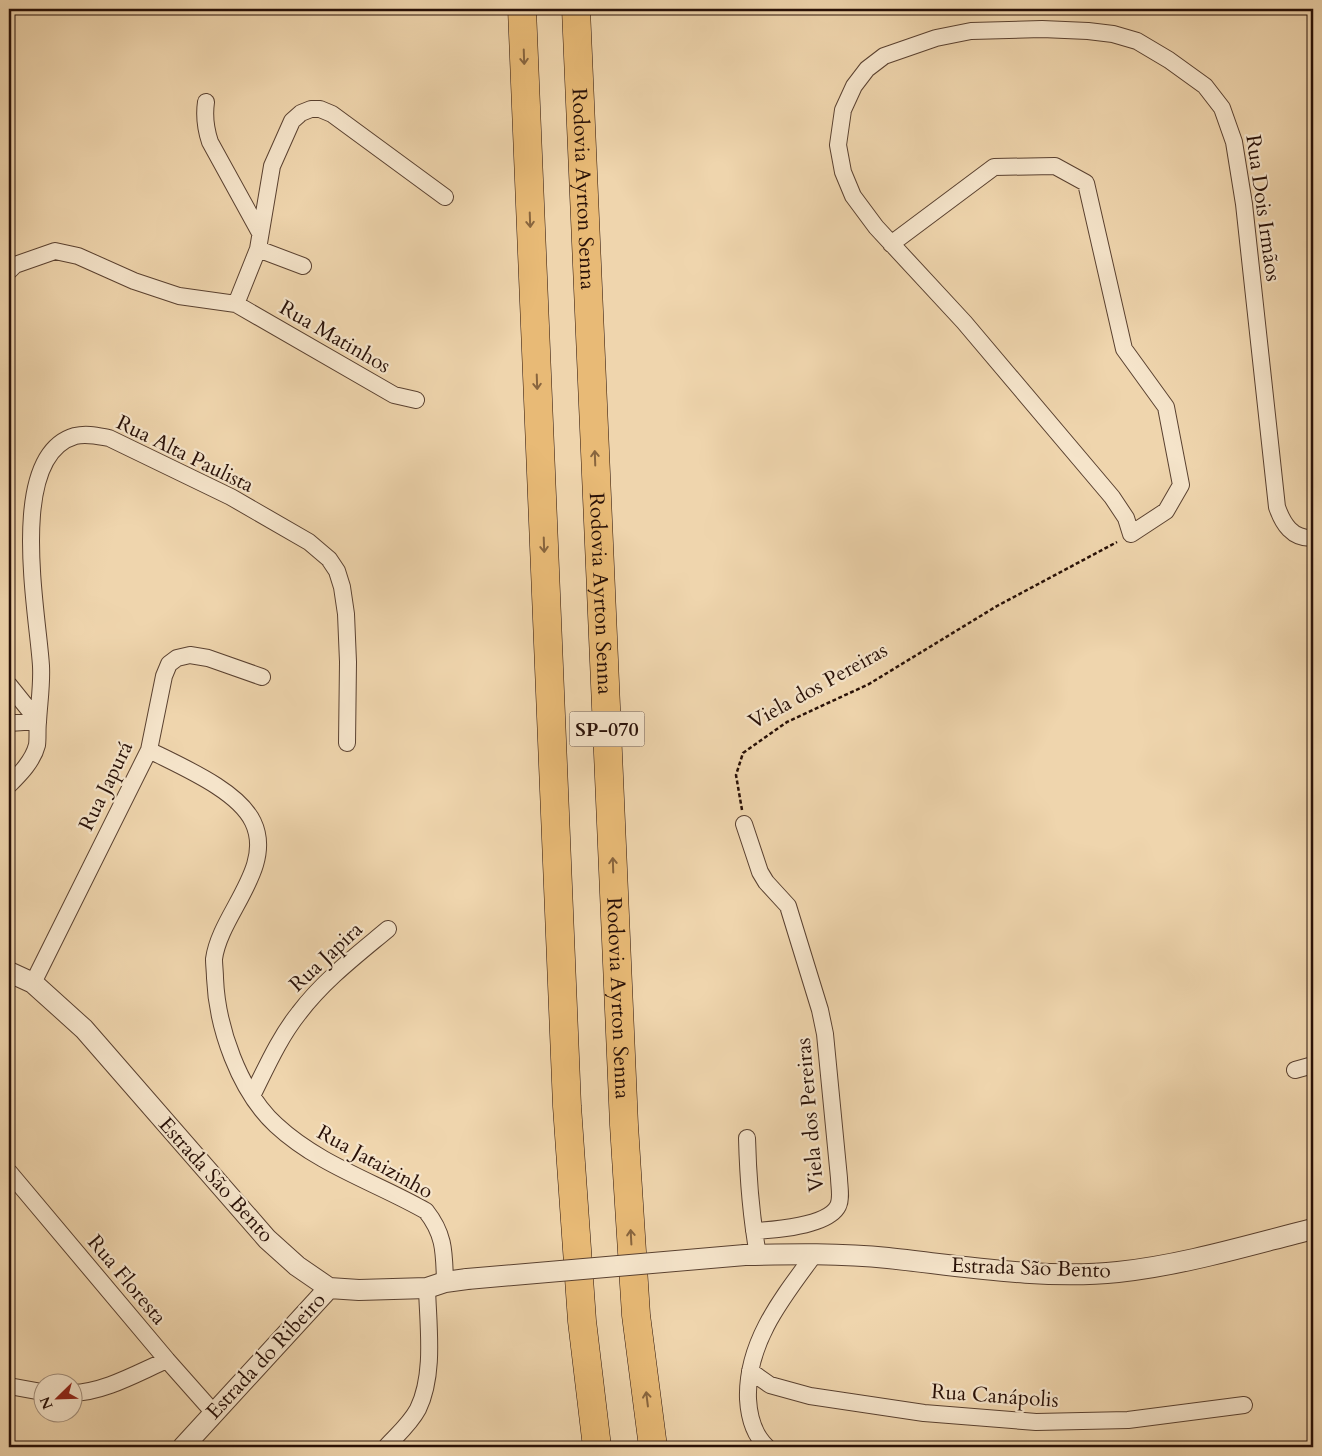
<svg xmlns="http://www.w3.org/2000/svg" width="1322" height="1456" viewBox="0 0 1322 1456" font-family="Cardo,serif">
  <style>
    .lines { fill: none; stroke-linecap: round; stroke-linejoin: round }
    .minor-casing { stroke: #5a4130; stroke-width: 18 }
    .tertiary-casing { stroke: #5a4130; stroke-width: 22 }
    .motorway-casing { stroke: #281007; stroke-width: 29 }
    .path { stroke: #281007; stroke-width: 2.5; stroke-dasharray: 4 2.5; stroke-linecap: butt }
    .minor { stroke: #f5e4ca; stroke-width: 16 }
    .tertiary { stroke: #f5e4ca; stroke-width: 20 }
    .motorway { stroke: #e8ba76; stroke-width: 28 }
    .tertiary-bridge-casing { stroke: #5a4130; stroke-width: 22; stroke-linecap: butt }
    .tertiary-bridge { stroke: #f5e4ca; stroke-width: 20 }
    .oneway { stroke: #88653e }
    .labels { text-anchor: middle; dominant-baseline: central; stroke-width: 4.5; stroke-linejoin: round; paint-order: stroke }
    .shield { fill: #f5e4ca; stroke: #665042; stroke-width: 1 }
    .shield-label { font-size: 20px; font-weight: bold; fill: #281007 }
    .street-label { font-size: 21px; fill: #281007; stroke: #f5e4ca }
  </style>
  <rect width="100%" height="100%" fill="#efd5ad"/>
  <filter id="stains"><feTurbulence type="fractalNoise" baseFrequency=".004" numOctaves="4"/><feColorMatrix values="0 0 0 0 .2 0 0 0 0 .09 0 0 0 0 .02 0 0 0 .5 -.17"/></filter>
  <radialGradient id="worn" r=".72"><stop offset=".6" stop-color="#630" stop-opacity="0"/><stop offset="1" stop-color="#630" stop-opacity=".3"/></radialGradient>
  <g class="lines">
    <g class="minor-casing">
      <path id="minor" d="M206,102c-2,14 -1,25 4,40l50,91
        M891,244l103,-77 61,-1 31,17 38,166 42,58 15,78 -15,26 -35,23 -5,-16 -14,-21 -148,-175 -88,-95 -23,-31 -10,-24 -5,-27 5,-35 11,-24 13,-17 17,-13 52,-18 35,-7 71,-2 46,2 25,3 24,7 32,19 36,26 17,22 12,34 10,62 33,303c6,17 15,32 36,31
        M258,249l45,17
        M9,271l6,-6 40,-14 23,5 56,25 45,15 57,8 158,91 22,5
        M236,304l22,-55 14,-83 20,-45 9,-8 10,-4h9l12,5 113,83
        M9,685l29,36
        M9,723l29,-2
        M149,750c31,16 89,40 104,72 22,46 -33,92 -39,137 0,6 1,13 1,19 2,49 24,113 61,147 43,40 99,57 150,86 19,24 18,42 19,71
        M9,785c11,-11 24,-24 28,-40 1,-7 0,-15 1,-23 1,-19 4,-37 3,-56 -3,-52 -35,-210 34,-230 12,-3 23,0 34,2l122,59 78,45 20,17 8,12 5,16 4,27 2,48 -1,81
        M744,824l16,48 6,10 22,24 32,104 5,24 14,144c0,8 3,20 -1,28 -10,20 -64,24 -84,25
        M33,983l116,-233 15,-74 5,-12 8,-6 13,-3 18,3 54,19
        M1295,1070l18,-5
        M252,1096c14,-28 27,-58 47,-83 25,-33 58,-58 89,-84
        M747,1138c1,40 4,78 11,117
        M9,1172l158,188 47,53
        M750,1371l20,14 40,11 114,17 112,9 92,-2 116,-15
        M9,1386l33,6
        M72,1393c33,-1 65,-20 95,-33
        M386,1447c11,-12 24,-23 32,-38 17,-35 10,-83 9,-121
        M767,1447c-14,-13 -18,-30 -19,-48 -2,-56 34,-101 66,-144"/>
    </g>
    <g class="tertiary-casing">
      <path id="tertiary" d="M9,972l24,11 51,46 183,210 30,27 32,22 30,2 68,-2 18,-6 22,-3
        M745,1255c47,-1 96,-2 143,3 74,8 156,22 230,14 66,-7 131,-27 195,-43
        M183,1447l146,-159"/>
    </g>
    <g class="motorway-casing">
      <g id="motorway">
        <path d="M522,9l45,1097 15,215 15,126"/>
        <path id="s1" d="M576,9l48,1116 12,190 17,132"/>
      </g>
    </g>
    <path class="path" d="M742,810l-6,-35 7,-22 44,-31 82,-38 128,-78 120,-64"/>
    <use href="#minor" class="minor"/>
    <use href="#tertiary" class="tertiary"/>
    <use href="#motorway" class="motorway"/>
    <g class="tertiary-bridge-casing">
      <path id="tertiary-bridge" d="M467,1279l278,-24"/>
    </g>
    <use href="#tertiary-bridge" class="tertiary-bridge"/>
  </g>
  <defs><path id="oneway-shaft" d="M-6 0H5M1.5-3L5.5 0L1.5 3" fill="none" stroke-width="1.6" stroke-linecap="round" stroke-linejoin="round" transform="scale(1.25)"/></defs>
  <g class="oneway">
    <use href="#oneway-shaft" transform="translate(524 57) rotate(88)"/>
    <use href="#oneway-shaft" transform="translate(530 220) rotate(88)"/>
    <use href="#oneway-shaft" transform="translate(537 382) rotate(88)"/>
    <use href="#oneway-shaft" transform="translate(595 458) rotate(-92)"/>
    <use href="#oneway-shaft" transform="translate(544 545) rotate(88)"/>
    <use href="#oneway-shaft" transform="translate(613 865) rotate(-92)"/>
    <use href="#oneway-shaft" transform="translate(631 1237) rotate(-93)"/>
    <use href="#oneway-shaft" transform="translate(647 1399) rotate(-97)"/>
  </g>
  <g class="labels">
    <rect class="shield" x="569.5" y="711.5" width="75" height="35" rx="4"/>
    <g class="shield-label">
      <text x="607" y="729">SP-070</text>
    </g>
    <g class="street-label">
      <text stroke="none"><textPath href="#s1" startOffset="180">Rodovia Ayrton Senna</textPath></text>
      <text transform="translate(1263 208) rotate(82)">Rua Dois Irmãos</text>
      <text transform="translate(335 337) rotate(30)">Rua Matinhos</text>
      <text transform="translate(185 454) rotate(26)">Rua Alta Paulista</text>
      <text stroke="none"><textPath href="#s1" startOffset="585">Rodovia Ayrton Senna</textPath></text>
      <text transform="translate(818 686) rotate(-29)">Viela dos Pereiras</text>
      <text transform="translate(106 786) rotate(-64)">Rua Japurá</text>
      <text transform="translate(326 957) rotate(-43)">Rua Japira</text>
      <text stroke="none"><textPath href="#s1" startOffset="990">Rodovia Ayrton Senna</textPath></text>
      <text transform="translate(810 1115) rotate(-95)">Viela dos Pereiras</text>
      <text transform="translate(375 1162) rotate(29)">Rua Jataizinho</text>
      <text transform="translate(216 1180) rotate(48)">Estrada São Bento</text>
      <text transform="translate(1031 1268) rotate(2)">Estrada São Bento</text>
      <text transform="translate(127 1280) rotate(50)">Rua Floresta</text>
      <text transform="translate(266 1356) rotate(-47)">Estrada do Ribeiro</text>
      <text transform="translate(995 1396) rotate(4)">Rua Canápolis</text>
    </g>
  </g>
  <rect width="1322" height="1456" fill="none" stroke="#efd5ad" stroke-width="30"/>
  <rect x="10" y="10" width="1302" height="1436" fill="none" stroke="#281007" stroke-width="2.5"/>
  <rect x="15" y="15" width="1292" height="1426" fill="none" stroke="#281007"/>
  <g transform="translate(58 1398) rotate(247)"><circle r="24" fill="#f5e4ca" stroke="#a38f7c"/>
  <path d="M0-4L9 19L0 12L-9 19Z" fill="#8f2418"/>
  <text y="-8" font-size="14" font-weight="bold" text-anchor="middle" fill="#281007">N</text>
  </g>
  <rect width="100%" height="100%" filter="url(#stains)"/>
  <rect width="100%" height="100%" fill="url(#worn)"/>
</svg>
